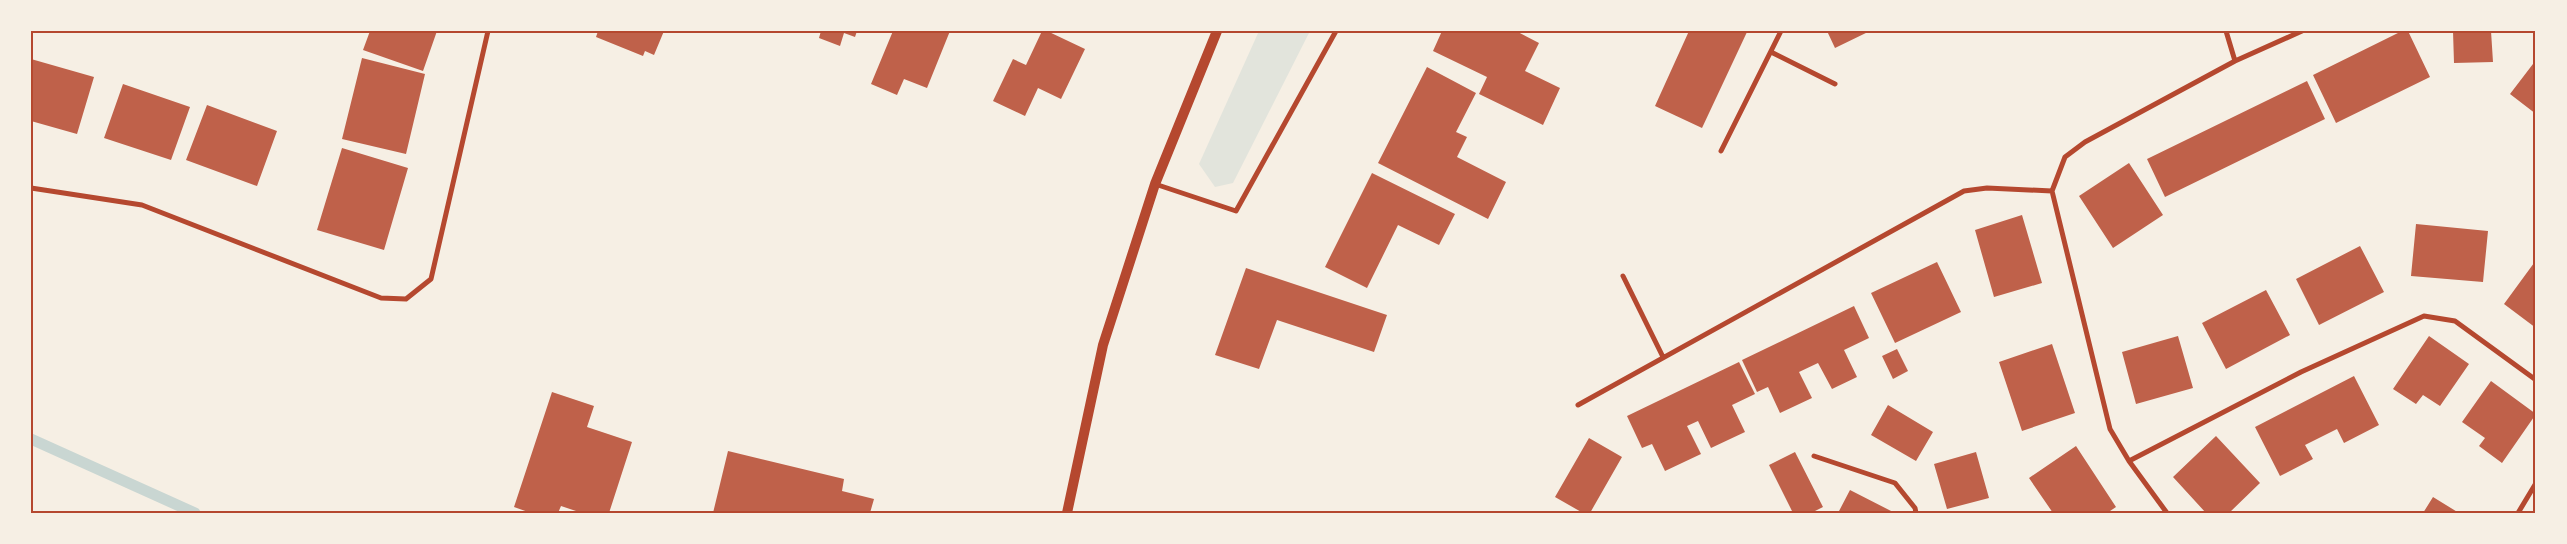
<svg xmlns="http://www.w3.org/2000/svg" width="2567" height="544" viewBox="0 0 2567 544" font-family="'Source Sans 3',sans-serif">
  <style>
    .green { fill: #e2e4dc }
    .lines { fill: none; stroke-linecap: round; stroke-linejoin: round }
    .stream { stroke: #c9d6d2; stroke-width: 11 }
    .building { fill: #bf614a }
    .minor { stroke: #b5482f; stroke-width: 5 }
    .secondary { stroke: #b5482f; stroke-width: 10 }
    .neatline { fill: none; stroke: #b5482f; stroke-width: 2 }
  </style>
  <rect width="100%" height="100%" fill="#f6efe4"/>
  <path class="green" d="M1259,31h51l-77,152 -18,4 -16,-23z"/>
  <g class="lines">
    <path class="stream" d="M31,439l164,74"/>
  </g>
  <path class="building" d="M370,31h67l-14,40 -60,-21z
    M598,31h66l-10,24 -9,-4 -2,5 -47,-19z
    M821,31h36l-2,6 -11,-4 -4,13 -21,-8z
    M893,31h57l-23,57 -23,-9 -7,16 -26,-11z
    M1042,31h5l38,18 -24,50 -23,-11 -13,28 -32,-15 20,-42 13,6z
    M1442,31h74l23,12 -14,28 35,17 -17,37 -64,-31 8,-17 -54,-26z
    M1689,31l58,1 -45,96 -47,-22z
    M1827,31h43l-35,17z
    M2402,31h6l22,46 -94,46 -23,-48z
    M2453,31h38l2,31 -39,1z
    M362,58l63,16 -19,80 -64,-15z
    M31,59l63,18 -17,57 -46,-13z
    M2536,60v54l-26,-20z
    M1427,67l49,26 -20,39 11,5 -10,20 49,25 -18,37 -110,-56z
    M2307,81l18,38 -160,78 -18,-38z
    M123,84l67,23 -19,53 -67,-22z
    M207,105l70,26 -20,55 -71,-26z
    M342,148l66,20 -24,82 -67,-20z
    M2129,163l34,52 -50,33 -34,-52z
    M1372,173l83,41 -16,31 -41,-20 -31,63 -42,-21z
    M2022,215l20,68 -48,14 -19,-67z
    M2416,224l72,7 -5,51 -72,-6z
    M2360,246l24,46 -65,33 -23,-46z
    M1937,262l24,50 -66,31 -24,-50z
    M2534,263l2,1v64l-32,-24z
    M1246,268l141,47 -13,37 -97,-32 -18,49 -44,-14z
    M2266,290l24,45 -64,34 -24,-46z
    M1854,306l15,32 -25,12 13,27 -25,12 -14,-26 -19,9 13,26 -32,15 -12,-26 -11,5 -15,-32z
    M2178,336l15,52 -57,16 -14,-52z
    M2429,336l40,28 -29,42 -17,-11 -7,9 -23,-15z
    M2052,344l23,69 -53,18 -23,-69z
    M1897,349l11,22 -15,8 -11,-23z
    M1739,362l16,32 -23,11 13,27 -34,16 -13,-27 -11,5 14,28 -36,17 -13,-27 -10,4 -15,-32z
    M2354,376l25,49 -35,18 -7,-14 -32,16 8,14 -33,17 -25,-49z
    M2491,381l45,33 -34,49 -23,-17 6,-8 -23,-16z
    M552,392l42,14 -7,21 45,15 -23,71h-27l-21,-7 -3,7h-27l-17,-6z
    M1888,405l45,27 -17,29 -45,-26z
    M2216,436l44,47 -31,30h-23l-33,-36z
    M1589,438l33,19 -32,56h-7l-28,-16z
    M2076,446l40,61 -9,6h-54l-24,-35z
    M728,451l116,28 -2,12 32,8 -4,14h-108l-8,-2v2h-41z
    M1795,452l28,55 -12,6h-18l-24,-48z
    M1976,452l13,46 -42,11 -13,-45z
    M1850,490l45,23h-57z
    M2433,497l26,16h-36z"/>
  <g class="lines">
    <path class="minor" d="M2226,31l9,30
      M1771,52l64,32
      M1721,151l60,-120
      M1155,184l81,27 100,-180
      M31,188l111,17 239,93 25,1 25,-20 57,-248
      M2052,191l58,238 19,32 38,52
      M2052,191l13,-34 20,-15 150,-81 67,-30
      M1623,276l40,81
      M1578,405l386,-214 23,-3 65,3
      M1814,456l81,27 20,25 1,5
      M2129,461l172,-89 123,-56 31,5 81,59
      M2518,513l18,-30"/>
    <path class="secondary" d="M1067,513l36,-168 52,-161 62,-153"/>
  </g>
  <rect width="2567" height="544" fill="none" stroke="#f6efe4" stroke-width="65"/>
  <rect x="32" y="32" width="2502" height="480" class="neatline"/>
</svg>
